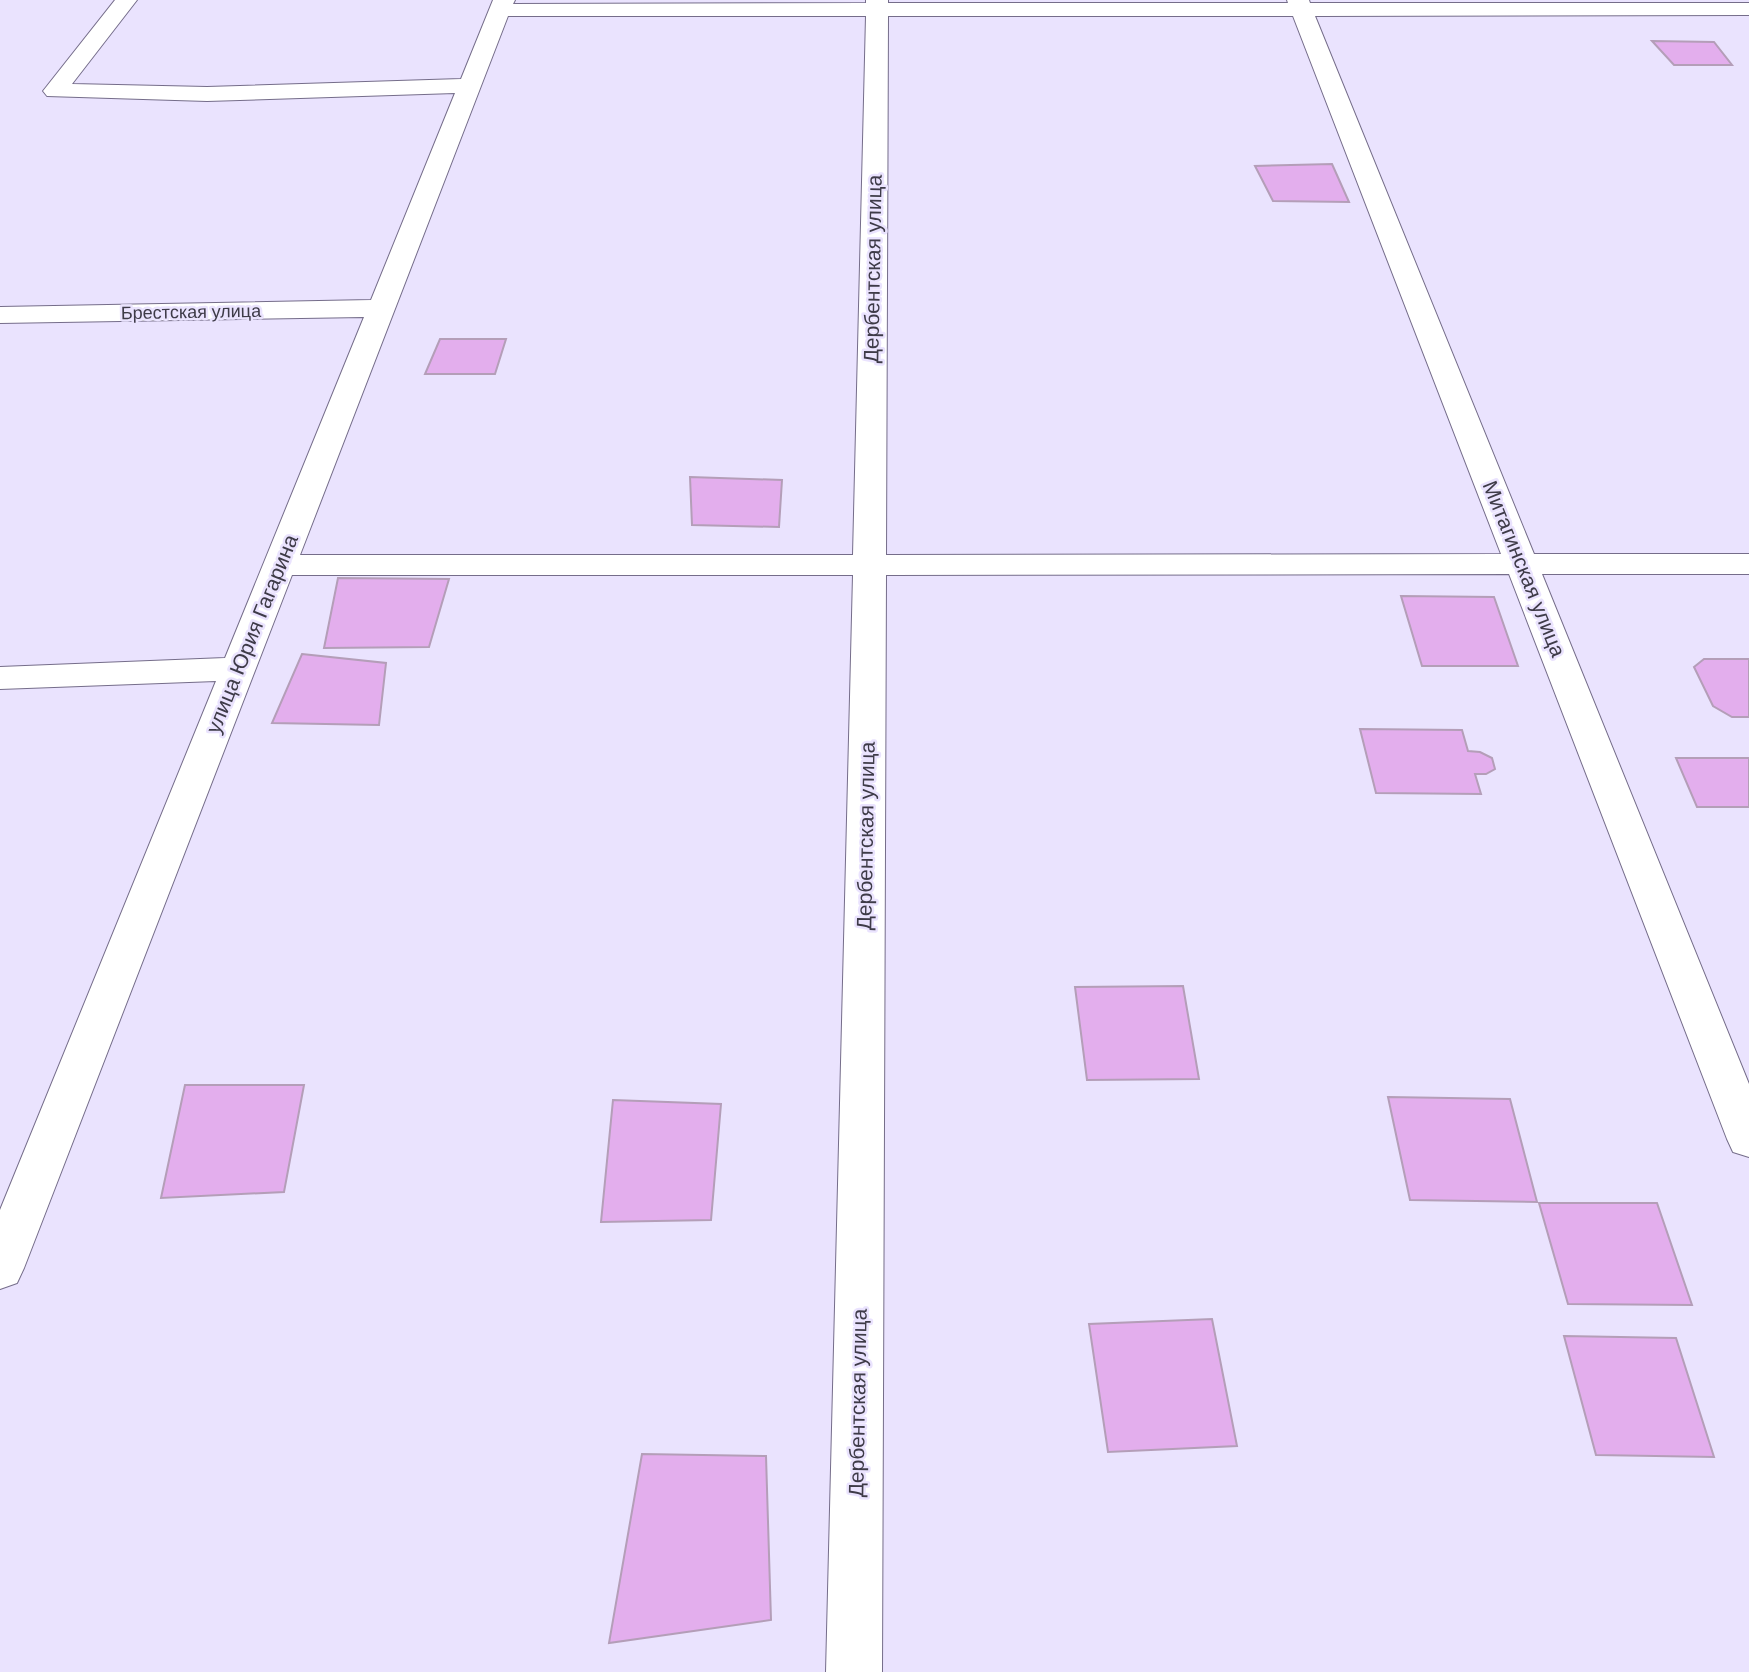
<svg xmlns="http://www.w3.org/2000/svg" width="1749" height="1672" viewBox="0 0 1749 1672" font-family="'DM Sans',sans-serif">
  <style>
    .building { fill: #e3aeed; stroke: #b49eb8; stroke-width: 2 }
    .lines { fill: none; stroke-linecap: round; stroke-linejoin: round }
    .street-casing { stroke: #756d8a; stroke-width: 2 }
    .street { fill: #fff; fill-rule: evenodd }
    .labels { text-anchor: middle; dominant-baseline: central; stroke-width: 5; stroke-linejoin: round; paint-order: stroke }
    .far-street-label { font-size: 18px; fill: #3e3b48; stroke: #eae3fe }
    .street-label { font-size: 21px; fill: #3e3b48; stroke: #eae3fe }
  </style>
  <rect width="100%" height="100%" fill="#eae3fe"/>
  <path class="building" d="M1652,41l62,1 18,23h-58z
    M1332,164l17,38 -76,-1 -18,-35z
    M440,339h66l-11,35h-70z
    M690,477l92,3 -3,47 -87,-2z
    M338,578l111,1 -20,68 -105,1z
    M1401,596l93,1 24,69h-96z
    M302,654l84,9 -7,62 -107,-2z
    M1704,659h45v58h-17l-19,-11 -19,-39z
    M1360,729l102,1 6,21 12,1 12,6 3,11 -9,5h-11l6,20 -105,-1z
    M1676,758h73v49h-52z
    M1183,986l16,93 -112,1 -12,-93z
    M185,1085h119l-20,107 -123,6z
    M1388,1097l122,2 27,103 -127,-2z
    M613,1100l108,4 -10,116 -110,2z
    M1539,1203h118l35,102 -124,-1z
    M1212,1319l25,127 -129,6 -19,-128z
    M1564,1336l112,2 38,119 -118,-2z
    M642,1454l124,2 5,164 -162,23z"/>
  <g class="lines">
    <g class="street-casing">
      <path id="street" d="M115,0h22l-65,84 135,3 254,-8 32,-79h22l-2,4 353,-1v-3h22v3h400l-1,-3h22l1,3h439v12l-434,1 219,538h215v20h-207l207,510v73l-16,-5 -6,-13 -218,-565 -623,1 -4,1097h-56l27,-1097h-561l-268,693 -7,15 -17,6v-79l216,-529 -216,8v-22l225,-9 139,-341 -364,6v-16l371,-7 84,-207 -248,8 -160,-5 -4,-5 4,-5zM508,16h358l-13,539h-553zM888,16h405l208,538 -615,1z"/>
    </g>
    <use href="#street" class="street"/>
  </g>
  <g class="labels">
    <g class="far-street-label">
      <text transform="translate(191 312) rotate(-1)">Брестская улица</text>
    </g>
    <g class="street-label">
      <text transform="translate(873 269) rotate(-89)">Дербентская улица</text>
      <text transform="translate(1524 569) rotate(68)">Митагинская улица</text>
      <text transform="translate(252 634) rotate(-68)">улица Юрия Гагарина</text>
      <text transform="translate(866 836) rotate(-89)">Дербентская улица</text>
      <text transform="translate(858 1403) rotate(-89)">Дербентская улица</text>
    </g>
  </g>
</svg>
